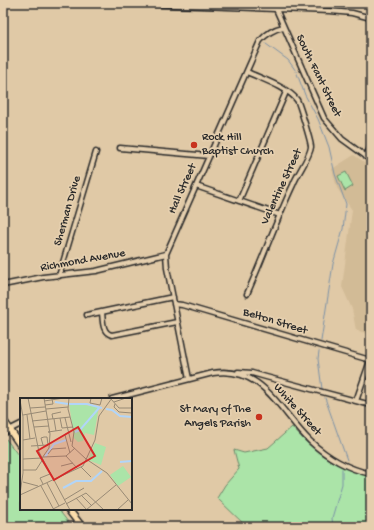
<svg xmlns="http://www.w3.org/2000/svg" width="374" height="530" viewBox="0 0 374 530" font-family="'Gochi Hand',sans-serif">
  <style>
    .built { fill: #d2bb96 }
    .green { fill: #abe4a8; stroke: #6b886a }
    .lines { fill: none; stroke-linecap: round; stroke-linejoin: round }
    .stream { stroke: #7b91a7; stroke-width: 1 }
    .minor-casing { stroke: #2b2b2b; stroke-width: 7 }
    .highway-casing { stroke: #2b2b2b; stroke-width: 9 }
    .minor { stroke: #e5cfae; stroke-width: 4 }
    .highway { stroke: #fbddab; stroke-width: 6 }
    .poi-dot { fill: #c8321e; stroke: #e5cfae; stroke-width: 1.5 }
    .labels { text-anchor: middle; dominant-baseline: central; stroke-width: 3.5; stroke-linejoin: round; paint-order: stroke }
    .street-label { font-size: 12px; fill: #2b2b2b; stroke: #e5cfae }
    .poi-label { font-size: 12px; fill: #2b2b2b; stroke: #e5cfae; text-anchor: start }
    .inset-river { fill: none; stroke: #b1d5f9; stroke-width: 2 }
    .inset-road { fill: none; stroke: #988a75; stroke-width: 1 }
    .view { fill: #d62828; fill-opacity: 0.15; stroke: #d62828; stroke-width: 2 }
    .inset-edge { fill: none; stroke: #2b2b2b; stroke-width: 2 }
  </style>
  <rect width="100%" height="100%" fill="#e0c9a6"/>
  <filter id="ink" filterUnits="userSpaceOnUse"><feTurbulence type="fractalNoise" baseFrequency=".025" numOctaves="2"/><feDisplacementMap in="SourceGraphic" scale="8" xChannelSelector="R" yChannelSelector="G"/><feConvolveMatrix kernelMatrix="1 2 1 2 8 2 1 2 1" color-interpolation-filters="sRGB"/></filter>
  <g filter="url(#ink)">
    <path class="built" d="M354,155l17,12v168l-15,-5 -4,-21 -10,-22 10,-77 -15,-22 -5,-19z"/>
    <path class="green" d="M346,172l7,14 -8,5 -7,-15z
      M292,427c22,26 45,42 79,48v52h-124l-30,-29 8,-13 14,-16 -5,-19 10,3 24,-5z
      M6,439l15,20v50h37l14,18h-69v-86z"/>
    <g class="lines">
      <path class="stream" d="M266,44l22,16 8,11 9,24 13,24 11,28 6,27 11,30 -3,25 -10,35 -12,77
        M319,351l-1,8 4,30
        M325,398l22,62
        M333,527l-1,-9 10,-34v-15"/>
      <g class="minor-casing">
        <path id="minor" d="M120,3l210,8 22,2 19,5
          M276,9l48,109 18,21 29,21
          M276,9l2,-6
          M120,148l89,8
          M366,157l5,-12
          M196,186l84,29
          M239,201l47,-109
          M59,276l37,-124
          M3,285l40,-8 53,-6 70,-17
          M247,294c16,-36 29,-73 46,-109 4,-11 17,-28 18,-38 0,-5 -12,-44 -14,-47 -10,-13 -35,-21 -50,-28
          M174,304l8,1 188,55
          M102,312c1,9 0,21 10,23l65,-13
          M87,315l86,-18
          M238,372l14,1 14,4 105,28
          M189,379l-22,-111 -1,-14 94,-213c6,-7 14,-12 23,-14
          M112,399l101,-26c50,-8 67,39 97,68 17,16 38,28 61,33
          M356,401l15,-43
          M3,433l18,-9"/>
      </g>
      <g class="highway-casing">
        <path id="highway" d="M3,420l18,26
          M68,509l14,18"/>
      </g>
      <use href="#minor" class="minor"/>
      <use href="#highway" class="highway"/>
    </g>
  </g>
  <g class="poi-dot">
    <circle cx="194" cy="145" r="4"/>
    <circle cx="259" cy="417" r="4"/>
  </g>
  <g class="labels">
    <g class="street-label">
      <text transform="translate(318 76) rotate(64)">South Fant Street</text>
      <text transform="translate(282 187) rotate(-65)">Valentine Street</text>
      <text transform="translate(183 189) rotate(-66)">Hall Street</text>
      <text transform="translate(68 211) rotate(-74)">Sherman Drive</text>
      <text transform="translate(83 261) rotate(-10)">Richmond Avenue</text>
      <text transform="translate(275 322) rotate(17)">Belton Street</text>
      <text transform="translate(297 410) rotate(48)">White Street</text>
    </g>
    <g class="poi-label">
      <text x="202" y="138">Rock Hill<tspan x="202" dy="14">Baptist Church</tspan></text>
      <text x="251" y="410" text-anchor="end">St Mary of The<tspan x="251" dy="14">Angels Parish</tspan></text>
    </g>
  </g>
  <g transform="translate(20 398)">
    <rect width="112" height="112" fill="#e0c9a6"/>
    <path d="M49,5l30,4 -5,28 -9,-2 -2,8 -5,1 -4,-4zM75,45l11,4 -5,18 -13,-5zM103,68l8,11 -13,9 -8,-11z" fill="#abe4a8"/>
    <path class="inset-river" d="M35,4l13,2M49,6h18l15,4M86,11l6,1 8,6 12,1M55,34l5,-2 19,-22M25,59l9,-13 12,-4M100,64l12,-1M43,90l13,-7h15l11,-10"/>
    <path class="inset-road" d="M8,0l11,54 31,58M49,0l-1,11 6,23 -2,14 14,13 21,14 25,31M71,0l-1,5 10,2 2,-7M91,1l8,9h13M0,2l3,17v56l-3,21M24,3l20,-3M94,4l12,-4M95,6l-1,3 5,5 13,1M25,7l8,-1 -1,-5M10,10l15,-1M26,11l22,-2M3,17l23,-4M7,17l3,24M40,20l2,10 11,-1M45,20l6,24M33,21l-1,-5 9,-2M34,21l2,12M12,23l38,-4M14,29l15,-1M30,34h-2l14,-2M45,37l5,18M3,42l12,-2M23,47l-2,-7 3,-1h3l1,8M11,48l17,-1M28,56l4,-5 14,-1M46,58l11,12M23,59l23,-1 9,-8M22,60l7,-10 1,-14 -6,-36M3,61l19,-1M41,68l12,-3M61,69l10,10M3,72h13l7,-11M3,84l15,4M27,85l12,23M23,86l-3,-6 10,-4M21,88l13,24M0,97l63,-29 12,-26 4,-24 13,-18M61,97l11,11M56,100l11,12M44,102l20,-12M46,106l20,-11 18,17M33,111l12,-6M66,112l30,-25M97,112l11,-10"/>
    <path class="view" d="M58,29l17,29 -41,24 -17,-29z"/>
    <rect width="112" height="112" class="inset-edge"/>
  </g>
  <rect width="374" height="530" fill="none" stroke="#e5cfae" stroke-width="16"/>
  <rect x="8" y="8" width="358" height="514" fill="none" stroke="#2b2b2b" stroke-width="1.5" filter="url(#ink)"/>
</svg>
